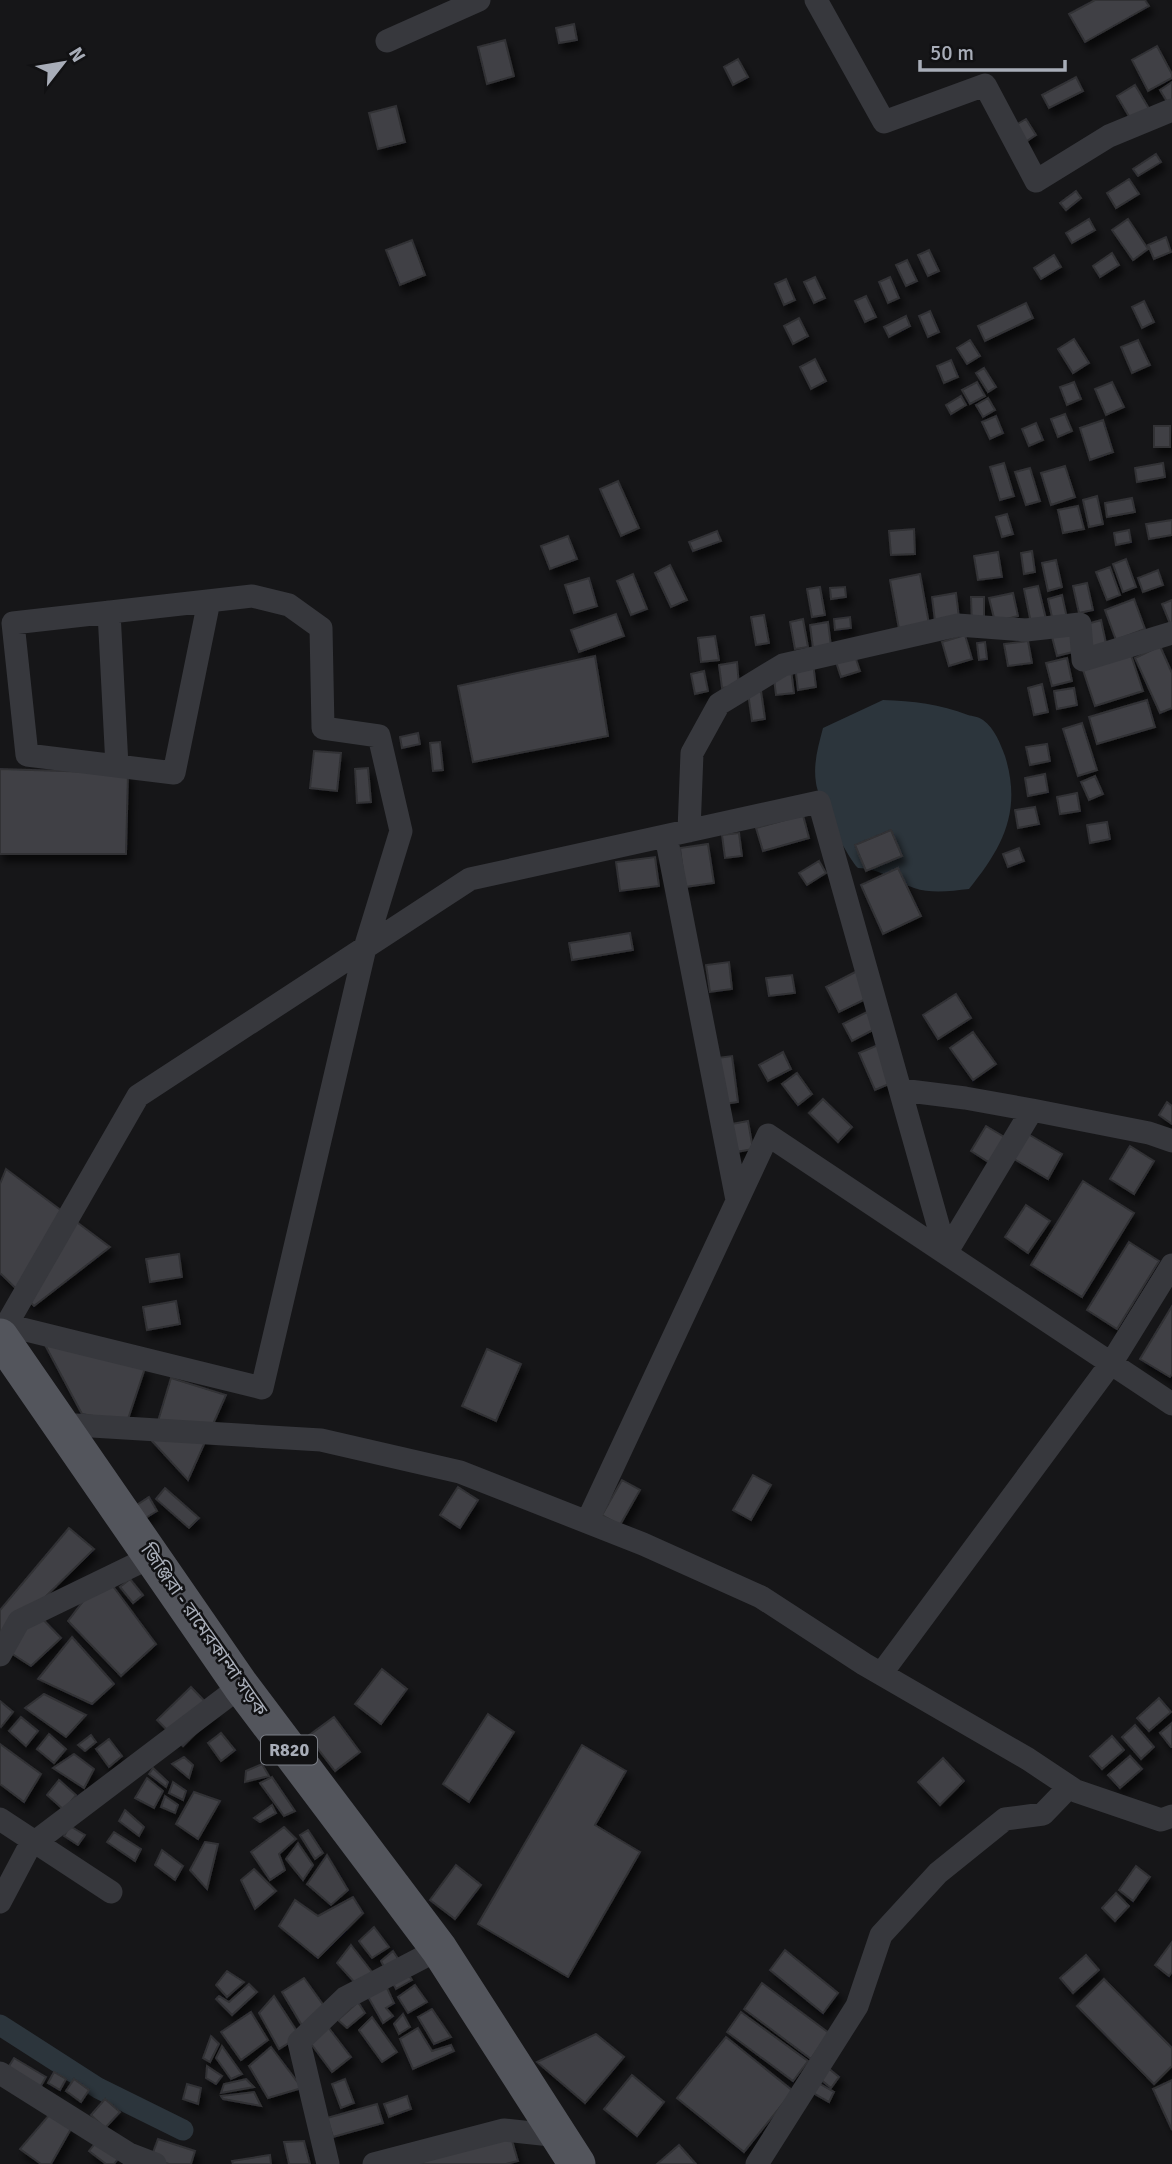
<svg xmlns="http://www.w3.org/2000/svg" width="1172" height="2164" viewBox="0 0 1172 2164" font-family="Signika,'Noto Sans Bengali',sans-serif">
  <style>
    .water { fill: #2c353c }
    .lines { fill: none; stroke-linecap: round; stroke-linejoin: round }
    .canal { stroke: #2c353c; stroke-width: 21 }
    .building { fill: #404145; stroke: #303034; stroke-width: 2; filter: url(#shadow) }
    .minor { stroke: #37383d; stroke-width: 23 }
    .primary { stroke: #53555c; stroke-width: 37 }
    .labels { text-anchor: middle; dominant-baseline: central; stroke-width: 5; stroke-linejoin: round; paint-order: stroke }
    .shield { fill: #111113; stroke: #7b7e86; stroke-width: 2 }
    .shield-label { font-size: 18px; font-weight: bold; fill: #a8adb8 }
    .street-label { font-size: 19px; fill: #a8adb8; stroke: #111113 }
  </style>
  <defs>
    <filter id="shadow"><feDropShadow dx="4" dy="7" stdDeviation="3.5" flood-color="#0009"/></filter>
  </defs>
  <rect width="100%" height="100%" fill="#161618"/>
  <path class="water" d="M883,700c30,1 57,4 85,15 4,1 11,2 15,5 12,9 17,23 22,36 17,55 -2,91 -36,133 -18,2 -37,5 -55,-1 -20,-7 -35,-20 -56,-20 -11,-11 -40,-69 -42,-85 -3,-19 2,-36 7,-55z"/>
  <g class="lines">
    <path class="canal" d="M0,2025l98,63 85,42"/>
  </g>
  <path class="building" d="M1095,0h50l4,6 -64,36 -16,-28z
    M574,24l3,16 -18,3 -3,-15z
    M505,40l9,36 -27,8 -9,-37z
    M1157,46l15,28v4l-24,13 -16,-31z
    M738,59l10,18 -15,8 -9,-18z
    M1076,77l7,14 -34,17 -7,-13z
    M1172,82v28l-12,-20z
    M1135,85l16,27 -18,11 -16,-27z
    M396,106l9,36 -27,7 -9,-36z
    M1026,119l10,16 -18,12 -11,-17z
    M1156,154l5,8 -23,14 -5,-7z
    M1129,179l10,15 -23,14 -9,-15z
    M1076,191l5,7 -15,12 -6,-7z
    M1089,219l6,11 -23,13 -6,-10z
    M1128,219l20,30 -15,11 -21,-30z
    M1166,237l5,15 -17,7 -6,-14z
    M412,240l13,35 -25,10 -14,-35z
    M929,250l10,21 -11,5 -10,-21z
    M1112,253l7,12 -19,12 -7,-11z
    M1054,255l7,12 -20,12 -7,-11z
    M907,260l10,21 -11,5 -10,-21z
    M815,277l10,21 -11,5 -10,-21z
    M890,277l9,21 -11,5 -9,-21z
    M786,279l9,21 -11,5 -9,-21z
    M866,296l10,21 -11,5 -10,-21z
    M1144,301l10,21 -12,6 -10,-21z
    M1026,303l7,15 -48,23 -7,-15z
    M930,311l9,21 -11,5 -9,-21z
    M906,316l4,10 -21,11 -5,-10z
    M799,318l9,18 -15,8 -9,-18z
    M1074,339l15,24 -16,10 -15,-24z
    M970,340l10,16 -13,8 -10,-16z
    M1138,340l12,25 -18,8 -11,-26z
    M815,359l11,22 -15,8 -11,-22z
    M951,360l7,17 -14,6 -7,-17z
    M984,368l12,19 -8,5 -12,-19z
    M977,382l8,14 -15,8 -8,-14z
    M1074,382l7,17 -14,6 -7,-18z
    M1112,382l12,25 -18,8 -11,-26z
    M961,396l5,9 -15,9 -5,-9z
    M988,398l7,12 -12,7 -7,-12z
    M1065,414l7,17 -14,6 -7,-18z
    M996,416l7,17 -13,6 -8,-17z
    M1103,420l10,32 -23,8 -10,-32z
    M1036,423l7,17 -14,6 -7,-17z
    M1154,426h16v21h-16z
    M1004,463l10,33 -14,4 -10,-33z
    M1163,463l2,14 -28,5 -2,-14z
    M1065,466l10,31 -24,8 -10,-32z
    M1030,468l10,33 -14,4 -11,-33z
    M618,481l21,47 -18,8 -21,-47z
    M1097,496l6,28 -14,3 -6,-27z
    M1132,498l3,14 -28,5 -2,-14z
    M1078,506l6,23 -21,4 -5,-23z
    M1007,514l6,20 -11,3 -6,-20z
    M1172,520v15l-23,4 -3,-15z
    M914,529l1,25 -24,1 -2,-24z
    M1129,530l2,12 -15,3 -2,-12z
    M717,531l4,10 -28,10 -4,-9z
    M568,536l9,23 -27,10 -9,-23z
    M1032,551l3,21 -11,2 -3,-21z
    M998,552l4,25 -24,3 -4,-24z
    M1126,559l10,28 -13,5 -10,-28z
    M1056,560l6,27 -14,4 -6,-28z
    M670,565l17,35 -16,7 -16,-34z
    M1110,567l10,28 -13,5 -11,-28z
    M1158,570l5,15 -20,7 -5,-14z
    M633,574l14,35 -16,6 -14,-34z
    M920,574l9,50 -30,5 -9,-49z
    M589,578l8,28 -23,7 -9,-28z
    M1087,583l6,27 -14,3 -6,-27z
    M1038,586l8,33 -15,4 -7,-34z
    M820,587l5,28 -13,2 -5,-28z
    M845,587l1,10 -15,2 -1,-11z
    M956,593l3,25 -24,3 -3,-24z
    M1013,593l5,23 -23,6 -6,-24z
    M1062,595l6,28 -14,3 -6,-27z
    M971,597h13v31h-12z
    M1134,599l11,30 -29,11 -11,-30z
    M1172,600v26h-1l-9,-22z
    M616,614l8,22 -45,16 -8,-22z
    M764,615l5,28 -13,2 -5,-28z
    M850,617l1,11 -16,2 -1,-11z
    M803,619l5,28 -13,2 -5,-27z
    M1101,620l6,28 -14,3 -6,-27z
    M828,622l3,24 -18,2 -3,-23z
    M1072,628l5,23 -20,5 -6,-23z
    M965,635l7,24 -23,7 -7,-24z
    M715,636l4,24 -18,2 -3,-24z
    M1028,641l4,22 -24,3 -4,-22z
    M985,642l2,17 -8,1 -2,-17z
    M1160,646l12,27v35l-12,5 -25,-55z
    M1131,655l12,36 -48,15 -12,-36z
    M595,656l13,80 -135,26 -15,-76z
    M855,656l5,15 -19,6 -5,-15z
    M1067,658l5,23 -20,5 -6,-23z
    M737,662l2,24 -17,2 -3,-23z
    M813,663l3,24 -18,3 -3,-25z
    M791,669l3,24 -18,2 -3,-24z
    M704,671l4,20 -13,3 -4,-20z
    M1042,684l6,28 -14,3 -6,-27z
    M1074,688l3,17 -20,4 -3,-18z
    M761,691l4,28 -13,2 -4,-28z
    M1147,700l8,27 -58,17 -8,-27z
    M1082,723l15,47 -19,6 -15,-47z
    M418,733l2,11 -18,4 -2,-11z
    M440,742l3,28 -10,1 -3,-28z
    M1047,744l3,17 -20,4 -4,-18z
    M314,751l27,2 -4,38 -27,-3z
    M368,768l3,34 -14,1 -2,-34z
    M0,769l128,4 -2,81h-126z
    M1045,774l3,18 -20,4 -3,-18z
    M1095,776l8,18 -14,6 -8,-18z
    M1077,793l3,18 -20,3 -3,-17z
    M1035,807l4,17 -21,4 -3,-18z
    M803,815l6,23 -46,13 -7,-23z
    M1107,822l3,17 -20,4 -3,-18z
    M891,830l11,26 -36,15 -11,-26z
    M739,833l3,23 -17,2 -3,-23z
    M708,844l6,39 -29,4 -5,-39z
    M1019,848l5,13 -16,6 -5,-13z
    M655,857l4,29 -39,5 -4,-29z
    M819,861l7,12 -19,12 -8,-12z
    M898,868l23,48 -38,18 -22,-49z
    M630,933l3,17 -61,10 -3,-17z
    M729,962l3,27 -22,3 -4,-27z
    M861,969l9,28 -31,15 -13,-25z
    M792,975l3,18 -26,3 -3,-18z
    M956,994l15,24 -33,21 -15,-24z
    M867,1012l8,17 -23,12 -9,-17z
    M973,1032l23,32 -23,16 -23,-32z
    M878,1045l16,37 -19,8 -16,-37z
    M783,1052l8,17 -23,12 -9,-16z
    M732,1056l6,46 -14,2 -7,-46z
    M797,1073l15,21 -14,11 -16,-21z
    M823,1099l29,28 -14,15 -29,-29z
    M1167,1102l5,4v18l-13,-9z
    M748,1121l5,28 -22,4 -5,-28z
    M986,1126l20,12 -16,25 -19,-12z
    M1028,1134l34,20 -14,25 -34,-20z
    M1130,1146l24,15 -20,33 -24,-15z
    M6,1169l104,78 -76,59 -34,-33v-89z
    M1083,1181l51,32 -52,84 -51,-32z
    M1026,1205l24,16 -22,32 -23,-16z
    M1129,1242l30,19 -42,68 -30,-19z
    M179,1254l3,23 -32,5 -4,-23z
    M176,1301l4,23 -33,6 -4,-23z
    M1172,1306v68l-2,3 -30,-18z
    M44,1343l101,25 -18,54 -45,-8z
    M487,1349l34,15 -25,57 -34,-15z
    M171,1378l55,17 -38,85 -36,-39z
    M753,1475l18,10 -20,35 -18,-10z
    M622,1480l18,10 -20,35 -18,-10z
    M458,1487l20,13 -18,28 -20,-13z
    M165,1488l34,30 -10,10 -33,-29z
    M149,1497l8,14 -23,14 -8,-13z
    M69,1528l25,21 -61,60 28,29 -30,28 -31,-20v-36z
    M104,1574l52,70 -35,32 -53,-55z
    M130,1579l13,16 -10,8 -13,-16z
    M72,1637l42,47 -22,20 -54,-25z
    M382,1669l25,20 -26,35 -26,-20z
    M191,1687l25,26 -33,33 -26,-26z
    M44,1694l42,21 -20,22 -41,-29z
    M1159,1698l12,14 -22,19 -12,-13z
    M0,1701l13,11 -12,15 -1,-1z
    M488,1714l26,18 -45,70 -26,-18z
    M21,1717l17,14 -12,15 -17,-15z
    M334,1717l26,35 -25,19 -27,-35z
    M1172,1723v24h-1l-11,-14z
    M1135,1725l19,22 -13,12 -19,-22z
    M221,1733l14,17 -14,11 -13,-18z
    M49,1734l17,15 -12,14 -17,-14z
    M91,1735l5,7 -11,9 -7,-6z
    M1112,1736l12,14 -22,19 -12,-13z
    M109,1739l13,17 -13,11 -13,-18z
    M0,1744l41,30 -17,28 -24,-18z
    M582,1745l44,26 -31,54 45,27 -72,125 -90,-53z
    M74,1754l20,15 -10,19 -31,-20z
    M1130,1756l12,13 -22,19 -12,-13z
    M184,1757l9,8 -4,13 -17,-14z
    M943,1758l21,23 -24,24 -22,-23z
    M262,1764l7,12 -24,6 1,-11z
    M153,1768l15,14 -2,5 -17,-13z
    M272,1777l23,34 -11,5 -24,-33z
    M147,1778l16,13 -9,17 -19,-10z
    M59,1780l17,15 -12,15 -17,-15z
    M173,1782l13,9 -3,9 -14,-7z
    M194,1792l26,9 -22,38 -22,-15z
    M165,1796l13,9 -3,8 -14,-6z
    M272,1805l4,8 -16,9 -6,-4z
    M125,1810l19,17 -5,9 -20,-15z
    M70,1826l15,9 -7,10 -14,-9z
    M284,1827l12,12 -17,15 6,16 -15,10 -19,-28z
    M308,1830l15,23 -8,6 -15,-24z
    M114,1832l27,17 -6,12 -28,-19z
    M205,1842l13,2 -11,45 -17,-19z
    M298,1843l15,22 -10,15 -17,-21z
    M162,1850l21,16 -8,14 -20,-15z
    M327,1855l21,35 -17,15 -24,-21z
    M456,1865l25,20 -26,34 -25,-19z
    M1136,1866l14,11 -17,24 -14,-11z
    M254,1869l22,22 -21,18 -14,-29z
    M1116,1893l13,13 -14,15 -13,-13z
    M353,1897l10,16 -45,45 -39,-32 16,-26 23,16z
    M374,1927l15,20 -17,11 -13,-17z
    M1172,1942v30l-3,4 -14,-11z
    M351,1945l21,27 -16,12 -19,-21z
    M785,1950l53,43 -15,20 -53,-43z
    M393,1951l19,29 -16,9 -15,-28z
    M1086,1955l13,15 -26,23 -13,-15z
    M227,1971l17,11 -17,15 -11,-12z
    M304,1978l23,32 -23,19 -22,-37z
    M1104,1979l68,69v18l-18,18 -77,-78z
    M762,1983l67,50 -18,26 -67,-50z
    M249,1984l8,8 -25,23 -16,-16 3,-3 10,6z
    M415,1985l12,17 -19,11 -10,-16z
    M386,1986l8,17 -8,5 7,8 -10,7 -16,-28z
    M274,1996l26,40 -21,13 -20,-36z
    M358,2002l7,11 -18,15 -9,-8z
    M432,2009l19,28 -17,7 -16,-27z
    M251,2012l17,28 -27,20 -20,-28z
    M741,2012l67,49 -15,20 -66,-49z
    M403,2014l7,13 -11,7 -5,-10z
    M372,2017l25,35 -15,10 -23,-32z
    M325,2023l26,34 -19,15 -26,-35z
    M418,2028l14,23 19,-6 3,6 -41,18 -13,-30z
    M596,2034l28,23 -39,46 -48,-41z
    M211,2036l8,8 -9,18 -7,-4z
    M726,2037l67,54 -49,61 -67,-54z
    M222,2046l20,28 -11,5 -15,-21z
    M271,2047l31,41 -34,10 -19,-32z
    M14,2058l32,19 -8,14 -32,-20z
    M207,2066l15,10 -6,8 -10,-6z
    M827,2067l12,10 -8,11 -12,-10z
    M54,2072l12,7 -6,11 -12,-7z
    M632,2075l32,27 -27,34 -33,-27z
    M74,2079l15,11 -8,12 -15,-11z
    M246,2079l8,8 -33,6 3,-9z
    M345,2079l9,24 -13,5 -9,-24z
    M813,2080l21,12 -5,10 -21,-12z
    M1172,2080v50l-19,-41z
    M187,2084l14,4 -3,16 -15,-5z
    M254,2092l7,14 -38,-7 -2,-3z
    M407,2096l4,13 -22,8 -5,-13z
    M105,2099l15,13 -15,16 -14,-13z
    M377,2104l6,19 -50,14 -6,-19z
    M50,2114l22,13 -21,37h-10l-21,-15z
    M511,2137l7,24 -12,3h-92z
    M158,2139l37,12 -4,13h-22l-18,-6z
    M97,2141l21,18 -4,5h-8l-17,-13z
    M304,2141l6,23h-21l-5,-22z
    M679,2145l17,19h-39z
    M270,2155l1,9h-38l-1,-3z"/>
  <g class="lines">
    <path class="minor" d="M816,0l68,122 101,-37 51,96 73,-45 63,-26
      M387,41l92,-41
      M109,612l8,154
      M689,831l3,-78 27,-49 64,-39 175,-40 68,5 54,-6 3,36 89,-27
      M666,836l71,364
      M901,1090l64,8 67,12
      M946,1253l86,-143 117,23 23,8
      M6,1325l256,63 103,-440 36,-117 -22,-95 -56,-8 -2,-100 -32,-23 -37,-9 -239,27 14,132 147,18 35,-172
      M0,1336l138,-240 332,-217 349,-77 127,451
      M59,1424l262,16 139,32 183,72 118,53 103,67 164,95 48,32 85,29 11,-4
      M587,1522l181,-387 404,269
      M0,1655l19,-34 134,-65
      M881,1674l231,-312 60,-97
      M0,1819l111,73
      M0,1902l28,-53 7,-7 206,-156
      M0,2073l129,81 26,10
      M328,2164l-29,-122 46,-44 94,-49
      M374,2164l130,-34 56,6
      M757,2164l100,-158 24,-71 57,-62 67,-54 38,-5 26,-27"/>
    <path class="primary" d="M0,1337l241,349 198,263 138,215"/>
  </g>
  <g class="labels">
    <rect class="shield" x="261" y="1735.5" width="56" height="29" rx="5"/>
    <g class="shield-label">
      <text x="289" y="1750">R820</text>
    </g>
    <g class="street-label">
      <text transform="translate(204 1630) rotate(55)">জিঞ্জিরা - রামেরকান্দা সড়ক</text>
    </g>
  </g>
  <g transform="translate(63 63) rotate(59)" stroke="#111113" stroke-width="5" paint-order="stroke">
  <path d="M0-5L12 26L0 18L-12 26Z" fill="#a8adb8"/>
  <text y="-10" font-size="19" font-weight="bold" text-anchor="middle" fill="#a8adb8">N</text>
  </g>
  <path d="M920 60v10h145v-10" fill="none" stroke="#a8adb8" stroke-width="3.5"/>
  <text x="930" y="60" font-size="21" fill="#a8adb8" stroke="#111113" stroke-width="5" paint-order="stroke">50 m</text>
</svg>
